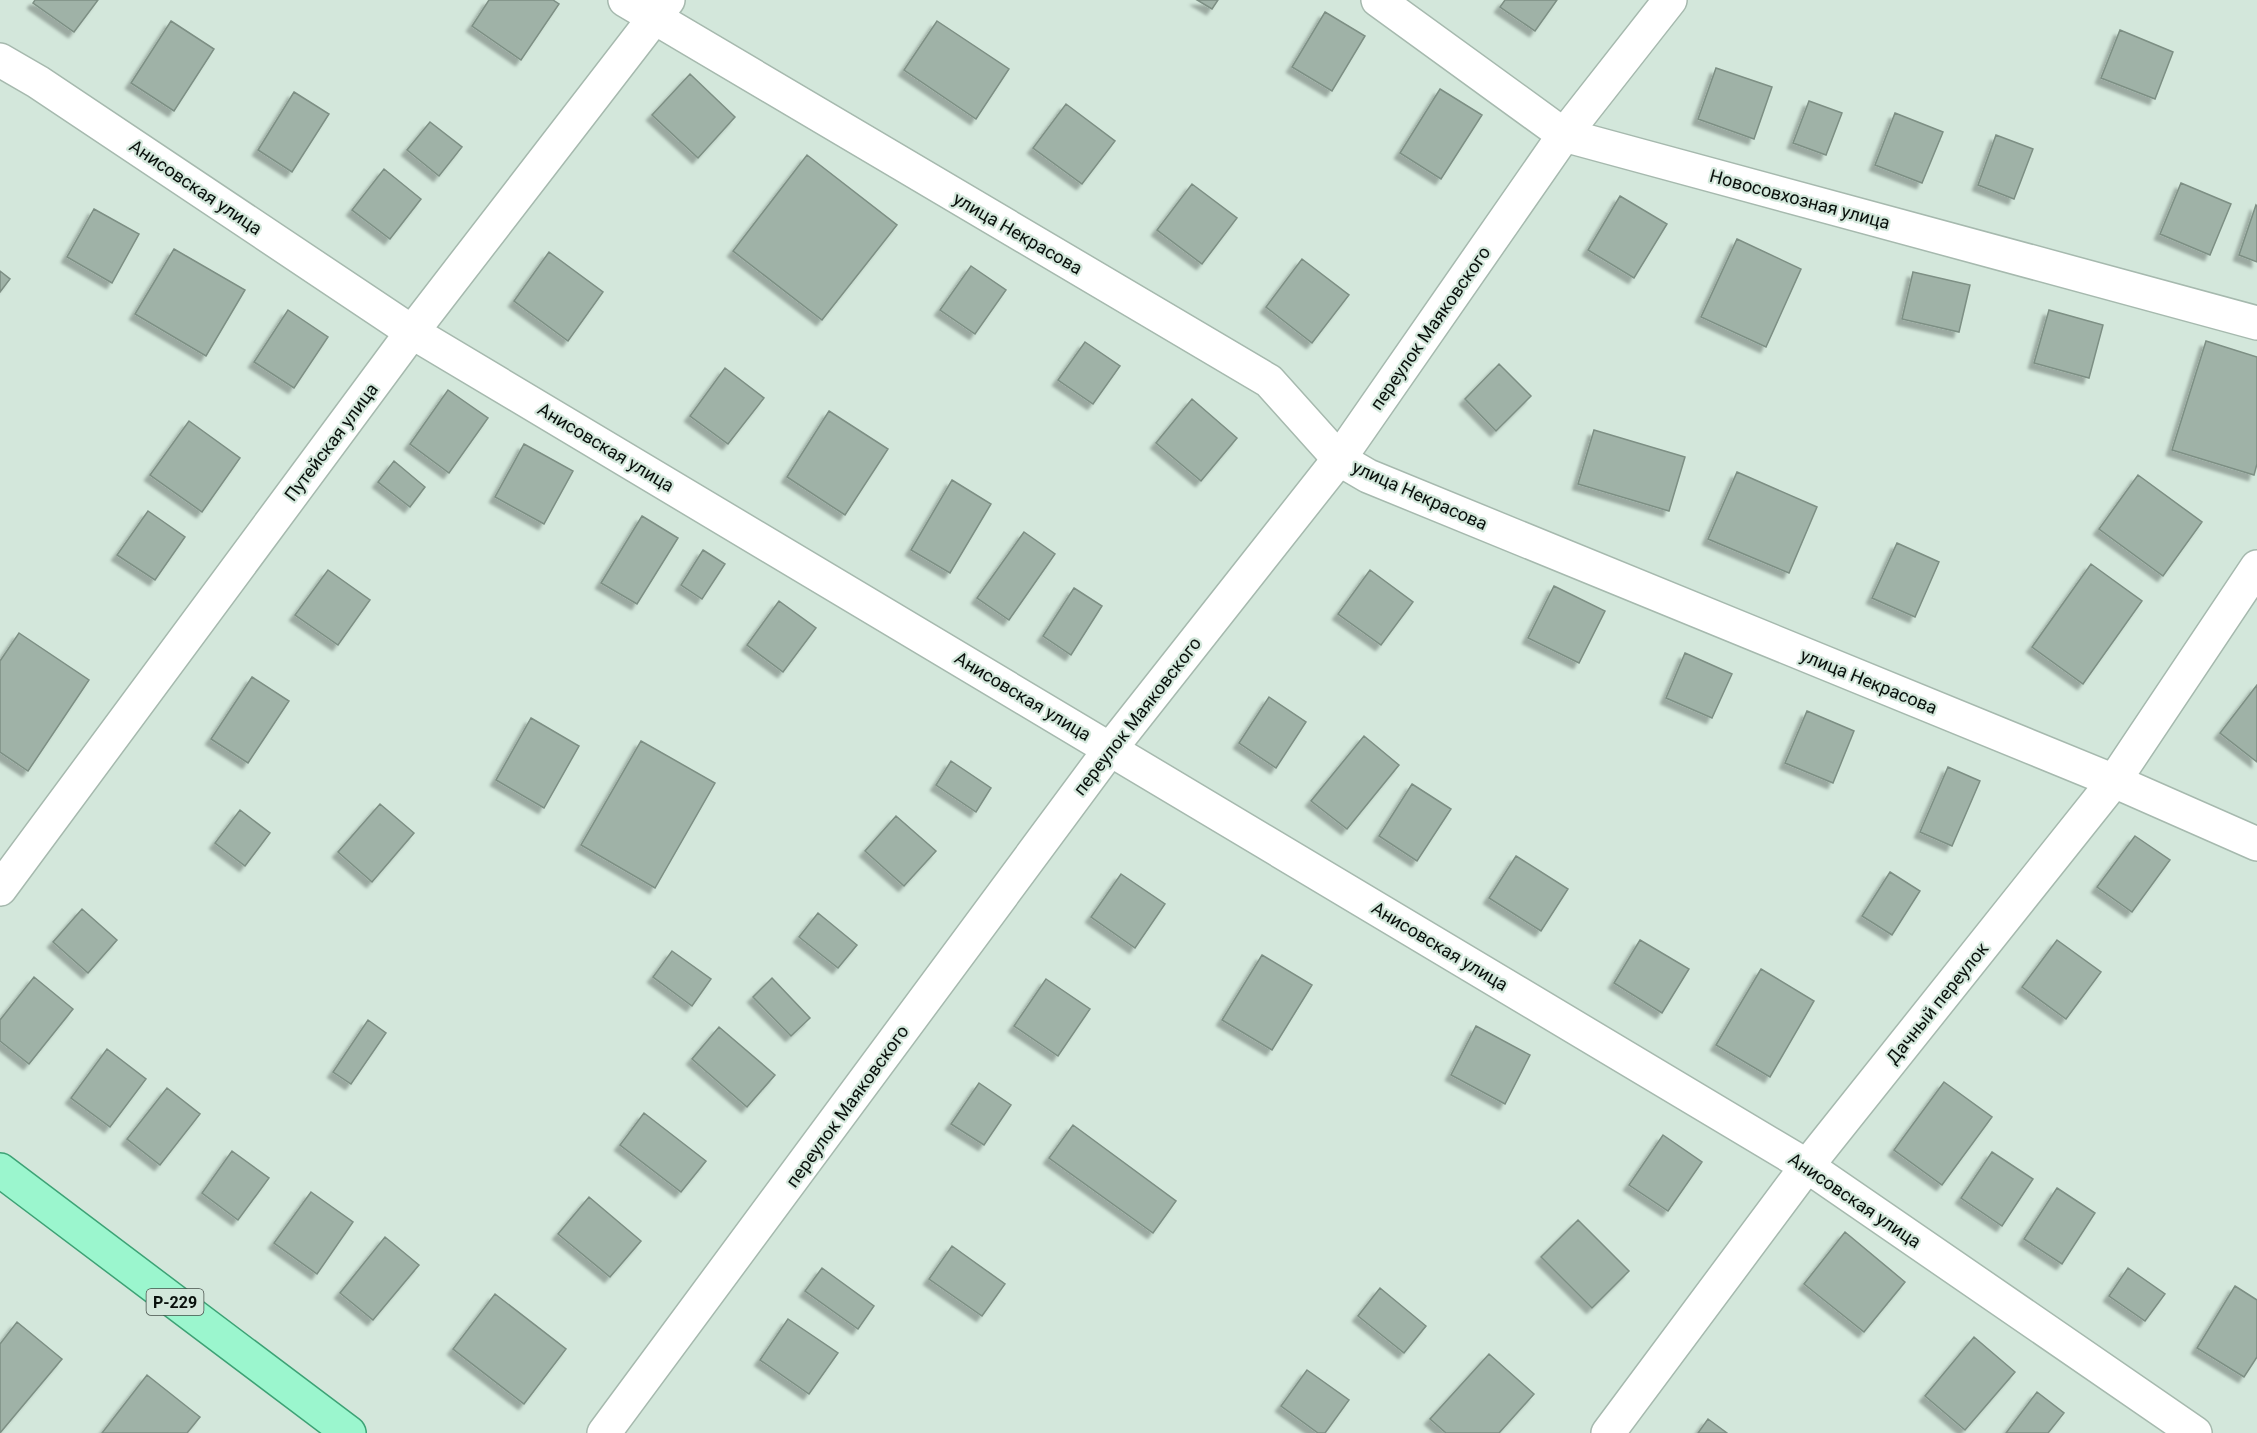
<svg xmlns="http://www.w3.org/2000/svg" width="2257" height="1433" viewBox="0 0 2257 1433" font-family="Roboto,sans-serif">
  <style>
    .building { fill: #9fb2a7; stroke: #7d8f84; stroke-width: 1.5; filter: url(#shadow) }
    .lines { fill: none; stroke-linecap: round; stroke-linejoin: round }
    .minor-casing { stroke: #a6b9ae; stroke-width: 36 }
    .tertiary-casing { stroke: #a6b9ae; stroke-width: 36 }
    .primary-casing { stroke: #3da275; stroke-width: 36 }
    .minor { stroke: #fff; stroke-width: 33 }
    .tertiary { stroke: #fff; stroke-width: 33 }
    .primary { stroke: #9bf6ce; stroke-width: 33 }
    .labels { text-anchor: middle; dominant-baseline: central; stroke-width: 4.5; stroke-linejoin: round; paint-order: stroke }
    .shield { fill: #d3e7db; stroke: #46504a; stroke-width: 1.5 }
    .shield-label { font-size: 16px; font-weight: bold; fill: #09100c }
    .street-label { font-size: 18px; fill: #09100c; stroke: #d3e7db }
  </style>
  <defs>
    <filter id="shadow"><feDropShadow dx="-5.5" dy="5.5" stdDeviation="1.5" flood-color="#0004"/></filter>
  </defs>
  <rect width="100%" height="100%" fill="#d3e7db"/>
  <path class="building" d="M35,0h63l-24,32 -41,-29z
    M489,0h64l6,4 -38,56 -49,-34z
    M1197,0h21l-6,9z
    M1505,0h52l-22,31 -35,-24z
    M1325,12l40,24 -33,55 -40,-24z
    M171,21l43,28 -40,62 -43,-28z
    M937,21l72,48 -33,50 -72,-49z
    M2120,30l53,22 -18,47 -54,-21z
    M1716,68l56,19 -18,52 -56,-20z
    M690,74l45,43 -37,41 -46,-43z
    M1440,89l42,26 -41,64 -41,-26z
    M294,92l35,22 -37,58 -34,-22z
    M1809,101l33,12 -16,42 -33,-12z
    M1066,104l49,37 -33,43 -49,-36z
    M1895,113l48,19 -21,51 -47,-18z
    M430,122l32,25 -23,29 -32,-26z
    M1996,135l37,14 -19,50 -36,-14z
    M807,155l90,70 -75,95 -89,-69z
    M384,169l37,30 -31,40 -38,-29z
    M2181,183l50,21 -21,51 -50,-21z
    M1192,184l45,34 -35,46 -45,-34z
    M1620,196l47,28 -33,54 -46,-28z
    M2256,205l1,1v56l-18,-7z
    M94,209l45,25 -27,49 -45,-26z
    M1737,239l64,30 -35,78 -65,-30z
    M174,249l71,41 -39,66 -71,-42z
    M549,252l54,40 -35,49 -54,-40z
    M1302,259l47,36 -37,48 -46,-36z
    M971,266l35,24 -31,44 -35,-24z
    M0,271l10,8 -10,13z
    M1913,272l57,13 -11,47 -57,-13z
    M288,310l40,27 -34,51 -40,-26z
    M2049,310l54,15 -14,53 -55,-15z
    M2206,341l51,16v107l-3,11 -82,-25z
    M1085,342l35,24 -27,38 -35,-24z
    M1499,364l32,32 -35,35 -31,-32z
    M725,368l39,30 -36,46 -38,-28z
    M448,390l40,28 -39,55 -39,-29z
    M1192,399l45,39 -36,43 -45,-38z
    M829,411l59,38 -43,66 -58,-38z
    M189,421l51,37 -38,54 -52,-37z
    M1594,430l91,27 -16,54 -91,-27z
    M524,444l49,27 -29,53 -49,-27z
    M394,461l31,26 -15,20 -32,-25z
    M1737,472l80,35 -28,66 -81,-34z
    M2138,475l64,47 -39,54 -64,-47z
    M952,480l39,24 -41,69 -39,-23z
    M148,511l37,26 -30,43 -38,-25z
    M642,516l36,22 -41,66 -36,-21z
    M1024,532l31,22 -46,66 -32,-22z
    M1897,543l42,19 -24,55 -43,-19z
    M703,550l22,14 -23,35 -21,-14z
    M2091,564l51,37 -59,83 -51,-37z
    M328,570l42,30 -32,45 -43,-30z
    M1370,570l43,32 -32,43 -43,-31z
    M1554,586l51,25 -26,52 -51,-25z
    M1074,588l28,18 -31,49 -28,-19z
    M779,601l37,27 -33,44 -36,-27z
    M19,633l70,47 -61,91 -28,-19v-91z
    M1685,653l47,21 -20,44 -46,-20z
    M252,677l37,24 -41,62 -37,-24z
    M2257,685v77l-37,-29z
    M1269,697l37,25 -30,46 -37,-25z
    M1807,711l47,20 -21,52 -48,-20z
    M531,718l48,28 -35,62 -48,-28z
    M1364,736l35,29 -52,64 -36,-28z
    M641,741l74,42 -60,105 -74,-43z
    M951,761l40,27 -15,24 -40,-27z
    M1948,767l32,14 -28,65 -32,-14z
    M1412,784l39,25 -34,52 -38,-25z
    M380,804l34,29 -42,49 -34,-30z
    M240,810l30,23 -25,33 -30,-23z
    M896,816l40,35 -32,35 -39,-35z
    M2135,836l35,24 -38,52 -35,-25z
    M1516,856l52,33 -27,42 -52,-33z
    M1890,872l30,19 -28,44 -30,-19z
    M1121,874l44,30 -30,44 -44,-31z
    M82,909l35,31 -29,33 -35,-31z
    M818,913l39,32 -19,23 -39,-31z
    M1640,940l49,29 -27,44 -48,-30z
    M2057,940l44,32 -35,47 -44,-32z
    M672,951l39,28 -19,27 -39,-29z
    M1262,955l50,30 -40,65 -50,-30z
    M1761,969l53,32 -44,76 -54,-32z
    M34,977l39,32 -44,55 -29,-23v-21z
    M772,978l38,40 -19,18 -38,-39z
    M1046,979l44,30 -32,47 -44,-30z
    M368,1020l18,13 -35,51 -18,-12z
    M1476,1026l54,29 -25,49 -54,-29z
    M719,1027l56,48 -28,32 -55,-48z
    M107,1049l39,30 -36,48 -39,-29z
    M1944,1082l48,35 -50,68 -48,-35z
    M979,1083l32,22 -27,40 -33,-21z
    M167,1088l33,26 -40,51 -33,-26z
    M644,1113l62,48 -25,31 -61,-47z
    M1073,1125l103,76 -23,32 -104,-75z
    M1663,1135l39,27 -34,49 -39,-26z
    M232,1151l37,27 -31,42 -36,-27z
    M1992,1152l41,27 -31,47 -41,-28z
    M2057,1188l38,25 -33,51 -38,-25z
    M311,1192l42,30 -36,52 -43,-31z
    M589,1197l52,44 -31,36 -52,-43z
    M1578,1220l51,51 -37,37 -51,-51z
    M1845,1232l60,50 -41,50 -60,-48z
    M385,1237l34,28 -46,55 -33,-27z
    M952,1246l53,38 -23,32 -53,-37z
    M822,1268l52,38 -16,23 -53,-38z
    M2128,1268l37,26 -20,27 -36,-25z
    M2235,1286l22,14v57l-13,20 -47,-29z
    M1380,1288l46,38 -22,27 -46,-37z
    M495,1294l71,55 -42,55 -71,-55z
    M788,1319l50,34 -29,41 -49,-34z
    M17,1322l45,37 -62,74v-89z
    M1974,1337l41,35 -50,58 -40,-34z
    M1489,1354l45,40 -35,39h-53l-16,-14z
    M1307,1370l42,30 -24,33h-7l-37,-27z
    M147,1375l53,42 -13,16h-85z
    M2037,1392l27,21 -16,20h-42z
    M1708,1419l19,14h-29z"/>
  <g class="lines">
    <g class="minor-casing">
      <path id="minor" d="M625,0l644,381 70,78 29,17 746,305 143,63
        M1378,0l186,135 693,188
        M0,60l38,22 374,250 1395,834 388,267
        M0,889l412,-557 256,-332
        M1608,1433l199,-267 307,-385 143,-214"/>
    </g>
    <g class="tertiary-casing">
      <path id="tertiary" d="M604,1433l507,-685 228,-289 225,-324 106,-135"/>
    </g>
    <g class="primary-casing">
      <path id="primary" d="M0,1170l349,263"/>
    </g>
    <use href="#minor" class="minor"/>
    <use href="#tertiary" class="tertiary"/>
    <use href="#primary" class="primary"/>
  </g>
  <g class="labels">
    <rect class="shield" x="146.5" y="1289" width="57" height="26" rx="4.5"/>
    <g class="shield-label">
      <text x="175" y="1302">Р-229</text>
    </g>
    <g class="street-label">
      <text transform="translate(196 187) rotate(34)">Анисовская улица</text>
      <text transform="translate(1800 199) rotate(15)">Новосовхозная улица</text>
      <text transform="translate(1018 233) rotate(30)">улица Некрасова</text>
      <text transform="translate(1430 328) rotate(-55)">переулок Маяковского</text>
      <text transform="translate(331 442) rotate(-53)">Путейская улица</text>
      <text transform="translate(606 447) rotate(31)">Анисовская улица</text>
      <text transform="translate(1420 495) rotate(24)">улица Некрасова</text>
      <text transform="translate(1869 681) rotate(22)">улица Некрасова</text>
      <text transform="translate(1023 696) rotate(31)">Анисовская улица</text>
      <text transform="translate(1137 716) rotate(-52)">переулок Маяковского</text>
      <text transform="translate(1440 946) rotate(31)">Анисовская улица</text>
      <text transform="translate(1937 1003) rotate(-51)">Дачный переулок</text>
      <text transform="translate(847 1106) rotate(-54)">переулок Маяковского</text>
      <text transform="translate(1855 1200) rotate(34)">Анисовская улица</text>
    </g>
  </g>
</svg>
